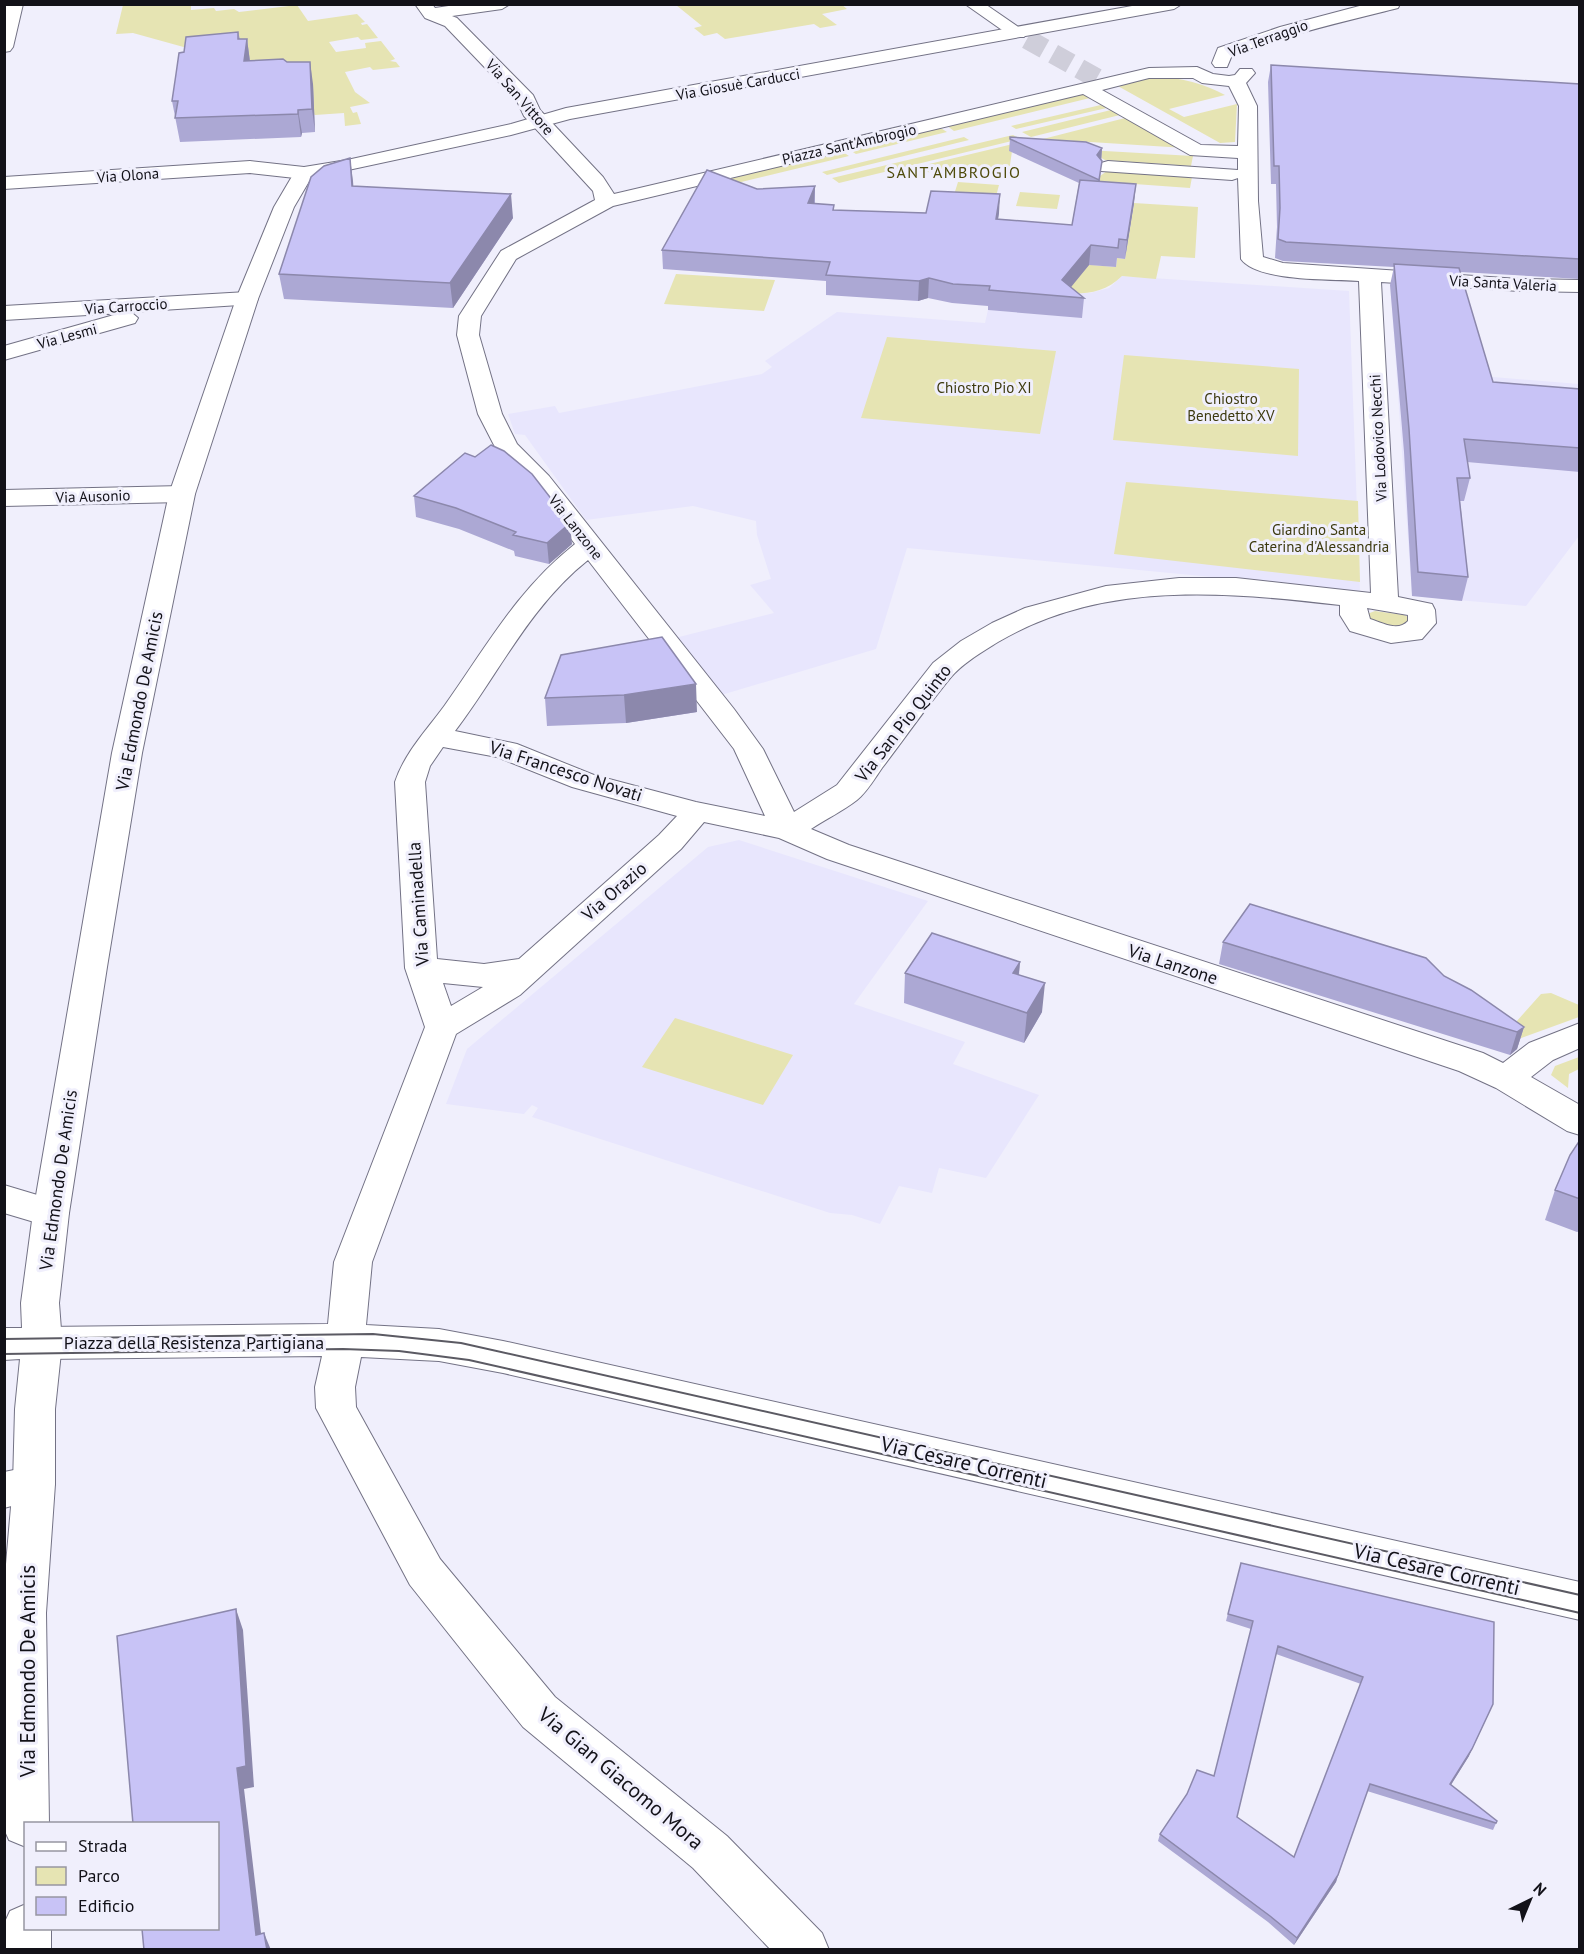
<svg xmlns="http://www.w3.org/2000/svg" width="1584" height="1954" viewBox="0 0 1584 1954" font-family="'PT Sans',sans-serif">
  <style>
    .built { fill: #e8e6fd }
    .green { fill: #e6e4b3 }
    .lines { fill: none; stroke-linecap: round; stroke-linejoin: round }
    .street-tunnel { stroke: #cfceda; stroke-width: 20; stroke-dasharray: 20 10; stroke-linecap: butt }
    .street-casing { stroke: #737285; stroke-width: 2 }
    .secondary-casing { stroke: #737285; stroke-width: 2 }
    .street { fill: #fff; fill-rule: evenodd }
    .secondary { fill: #fff; fill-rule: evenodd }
    .tram { stroke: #5b5a63; stroke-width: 2 }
    .wall { fill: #aca8d4; fill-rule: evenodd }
    .shaded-wall { fill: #8c88ac }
    .building { fill: #c8c3f6; stroke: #8c88ac; stroke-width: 1.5; fill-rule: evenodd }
    .labels { text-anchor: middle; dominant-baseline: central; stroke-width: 6; stroke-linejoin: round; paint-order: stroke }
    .far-street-label { font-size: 15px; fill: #121118; stroke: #f0effc }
    .far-park-label { font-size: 15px; fill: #3d3a0f; stroke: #f0effc }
    .far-neighbourhood-label { font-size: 16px; letter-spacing: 1.5px; fill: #4e4a0a; stroke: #f0effc }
    .street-label { font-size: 18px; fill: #121118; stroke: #f0effc }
    .near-street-label { font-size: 21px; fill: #121118; stroke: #f0effc }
  </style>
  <rect width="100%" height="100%" fill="#f0effc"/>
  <path class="built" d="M1122,276l227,15 11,300 -453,-43 -31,101 -158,47 -43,-58 99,-25 -24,-28 21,-6 -14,-44 -1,-14 -63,-15 -107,14 -61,-85 -10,-1 -7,-20 47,-8 4,7 203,-39 10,-7 -7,-6 72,-49 148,11 3,-13 73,6 -12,-24 41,1 19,-5z
    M1391,294l66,5 24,77 98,8v152l-53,70 -114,-10z
    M739,840l189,61 -74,103 111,38 -12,22 86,31 -53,83 -47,-10 -7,25 -33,-7 -19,38 -28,-9 -22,-2 -298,-96 6,-9 -6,-3 -8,9 -78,-10 21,-55 241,-202z"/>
  <path class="green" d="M841,4l6,5 -25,5 15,11 -17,3 -6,-4 -89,15 -8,-6 -13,3 -10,-8 8,-2 -26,-21z
    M123,5h68v5l23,-2 2,3 18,-2 5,3 58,-7 11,16 49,-7 8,8 -4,1 1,2 5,-1 11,14 -17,2 -3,-3 -29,5 7,10 30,-4 -1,-5 16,-2 14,18 -5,2 6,1 4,5 -27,3 -3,-3 -25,5 10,20 15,11 -20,4 3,6 4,-1 4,12 -16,2 -1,-13 -29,2 -99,-59 -83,-23 -17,1z
    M1145,78c28,-3 55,4 80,17l-56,14 15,8 53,-13 -2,38 -15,1 -104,-58z
    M1081,93l9,5 -136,33 -8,-6z
    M1105,104l6,3 -95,22 -5,-3z
    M1115,109l9,5 -93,23 -9,-5z
    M1129,117l56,31 -142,-9z
    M939,127l8,5 -91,22 -8,-5z
    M1013,135l7,4 -181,44 -7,-5z
    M964,137l5,3 -142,35 -5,-3z
    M1013,144l-5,35 -104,-9z
    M840,150l9,6 -137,33 -8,-6z
    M1087,150l106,6 -2,10 -86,-6z
    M1107,171l85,6 -2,11 -97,-7z
    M958,182l41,3 -5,19 -42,-3z
    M1020,192l40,3 -3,14 -41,-3z
    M1134,203l64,4 -3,51 -34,-2 -5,23 -34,-3c-21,21 -46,18 -73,16l18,-29 49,4 1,-9 8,1z
    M676,274l99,6 -11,31 -100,-7z
    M887,337l169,14 -16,83 -179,-16z
    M1124,355l175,14 -1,87 -185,-16z
    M1126,482l232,19 2,81 -246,-28z
    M1375,611l29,4 9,4 -7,9 -33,-4 -6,-10z
    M1551,993l28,12v12l-63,23 -8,-9 33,-37z
    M675,1018l118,37 -30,50 -121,-38z
    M1579,1057v12l-10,5 -1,14 -17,-13 4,-9z"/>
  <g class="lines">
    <path class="street-tunnel" d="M1027,39l78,44"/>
    <g class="street-casing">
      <path id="street" d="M6,4h17l-10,43 -3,4 -6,1z
        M415,4h17l3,4 27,-4h48l-8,5 -50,7 5,2 76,77 7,15 63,67 11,17 535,-126 48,-1 16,7 16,2 6,-1 5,-6h12l3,4 -9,10 11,23 1,95 5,56 20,6 236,16 61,1v12l-61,-1 -138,-9 17,315 34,7 3,6 1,13 -14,16 -31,4 -41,-12 -10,-16v-10c-115,-13 -237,-25 -342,37 -16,10 -35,21 -47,35 -24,29 -46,61 -69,91 -7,10 -15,24 -25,32 -14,11 -31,19 -46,29l38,16 634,208 20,10 26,-20 51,-20v25l-27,12 -22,17 49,28v30l-13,-4 -71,-43 -37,-17 -632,-212 -48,-21 -75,-16 -23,27 -161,146 -64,39 -84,228 -6,63 73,4 64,12 1077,241v38l-1077,-247 -64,-12 -78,-4 -6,30 1,20 84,152 115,138 172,139 95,97 7,17h-58l-78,-82 -170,-141 -113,-142 -94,-177 -1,-21 7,-31 -280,3 -14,-5 -6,-11 6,-11 14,-5 286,-3 6,-62 91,-235 -20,-59 -10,-186c10,-30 32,-52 50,-77 42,-59 72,-115 130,-161l-44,-58 -36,-39 -17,-33 -21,-79 2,-19 42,-65 94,-51 -2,-9 -69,-75 -7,-15 -72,-75 -20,-8zM1149,78h44l9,5 27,3 10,20 -1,40 -37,-1 -99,-55zM1083,94l107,61 48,3v12l-130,-9 -7,2 -3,4 3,4 131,9 6,-2 3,81c16,23 92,20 118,22l12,312 -135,-15h-57l-73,8 -81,22 -33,15 -31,18 -28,22 -96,122 -43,27 -31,-63 -29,-40 -185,-233 -32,-32 -15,-30 -23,-79 2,-19 35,-57 97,-53zM588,560l146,189 31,67 -69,-14 -102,-27 -77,-31 -62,-13c44,-58 75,-125 133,-171zM1367,608l41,7v6c-10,11 -25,2 -38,-2zM443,747l54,10 75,30 105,29 -18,19 -140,124 -35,5 -47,-5 -12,-177 5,-16zM443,983l40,4 -32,19z
        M965,4h20l42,29 -3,4h-12z
        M1367,4h33l-2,4c-56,14 -112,27 -166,47l-5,12h-12l-3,-4 6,-15 62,-21z
        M250,161l54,6 7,2 3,4 -3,4 -7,2 -54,-6 -246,16v-12z
        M247,292l8,2 3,5 -3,5 -124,8 7,6 -3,5 -131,37v-14l117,-33 -117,7v-14z
        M182,486l9,3 4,5 -4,5 -9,3 -178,4v-16z
        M4,1185l60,18 5,10 -5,10 -13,4 -47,-14z
        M34,1466l15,6 6,12 -6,12 -45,12v-36z"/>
    </g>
    <g class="secondary-casing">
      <path id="secondary" d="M1143,4h39l-8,5 -604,110 -59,16 -200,43 -17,29 -36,92 -63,195 -53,259 -35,214 -38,246 -10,90 3,40 -7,66v75l-9,129 3,211h-23v23l-17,-7 -5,-11v-242l9,-103 2,-75 5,-50 -16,1v-32h18l-1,-25 12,-90 79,-460 57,-259 67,-195 38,-92 20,-34 3,-4 7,-2 43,-7 164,-36 55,-16z
        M26,1904v24h25v22h-47v-26l6,-13z"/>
    </g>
    <use href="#street" class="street"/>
    <use href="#secondary" class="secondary"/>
    <path class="tram" d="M4,1339l369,-5 88,9 1119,252
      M4,1354l339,-5 56,2 70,9 1111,253"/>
  </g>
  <path class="wall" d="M238,32l2,7h7l3,22 63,23 2,48 -13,1 -1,4 -121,5 -8,-41 12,-49z
    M1271,65l309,19v195l-120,-7 33,110 87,7v83l-113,-10 3,16 -6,23h-4l8,76 -6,24 -50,-5 -8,-144 -14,-167 4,-18 -111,-6 -8,-3 2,-31 -1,-43h-5l-3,-102z
    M1010,139l92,9 -2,33 34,22 -9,56 -8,-1 -1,9 -27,-2 -19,22 14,11 -2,20 -94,-8v-4l-36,-3 -24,-5 -10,3 -92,-6v-14l-163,-12 -1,-19 95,-61 58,-3v18l19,1v5l92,3h73l-1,6 74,6 7,-42 -70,-32z
    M354,186l159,32 -60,90 -169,-9 -5,-25z
    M465,453l107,91 -23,20 -34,-8 -1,-5 -55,-22 -43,-12 -2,-21z
    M561,655l136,57 -71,11 -79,3 -2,-28z
    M1223,942l301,85 -7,22 -7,6 -291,-91z
    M1020,962l-1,13 23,37 -18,31 -120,-40 1,-30z
    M1580,1140v91l-3,1 -32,-12 10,-30z
    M1241,1563l228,193 -18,29 46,36 -4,9 -126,-39 -31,91 -42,63 -26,-23 -110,-81 2,-7 27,-40 27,-18 37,-147 -25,-8zM1276,1654l85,30 -67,173 -57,-40z"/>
  <path class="shaded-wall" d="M247,39l3,23 -6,-1z
    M310,62l3,22 2,48 -3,-23z
    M298,110l4,23 -1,4 -3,-23z
    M1102,148l-1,13 -4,-6z
    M350,158l3,23 2,29 -3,-24z
    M1136,184l-2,19 -9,56 2,-19z
    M815,186l-1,19 -6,-2z
    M511,194l2,24 -60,90 -3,-25z
    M1000,194l-1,19 -4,25 1,-19z
    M1091,245l-2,20 -26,32 -1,-17z
    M929,278l-1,20 -10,3 1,-20z
    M570,523l2,21 -23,20 -2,-21z
    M696,684l1,28 -71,11 -2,-28z
    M1020,962l-3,29 -4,-18z
    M1045,983l-3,29 -18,31 3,-30z
    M1524,1027l-7,22 -7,6 7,-23z
    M236,1609l7,21 11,157 -10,2 19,161 -7,-15 -19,-167z
    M1493,1704l-24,52 -22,35 3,-7z
    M1338,1875l-2,7 -42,63 3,-7z
    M264,1933l7,17h-4z"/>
  <path class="building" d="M238,32v7h9l-3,22 39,-2 4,3h23l2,47 -14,1v4l-123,4 3,-17h-6l4,-27 3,-21 5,-1 2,-15z
    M1271,65l309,19v175l-294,-17 -8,-3 2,-31 -1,-42h-5z
    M1010,137l76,5 16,6 -5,7 5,6 -3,19 -89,-41z
    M350,158l2,28 159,8 -61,89 -171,-9 32,-97 13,-11z
    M707,170l50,19 58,-3 -7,17 26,2 -1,5 93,3 5,-22 69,3 -4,25 76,6 8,-45 56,4 -9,56 -8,-1 -1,9 -27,-3 -29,35 22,18 -95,-8 1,-4 -37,-2 -24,-6 -10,3 -93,-6 4,-13 -168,-12z
    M1394,264l65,4 34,114 87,7v59l-116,-9 6,39h-13l11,99 -50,-5 -9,-143z
    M491,445l13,6 28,23 38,49 -23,20 -34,-8 3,-3 -60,-24 -42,-12 51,-43 10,4z
    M662,637l34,47 -72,11 -79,3 16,-43z
    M1250,904l176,54 18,18 27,14 53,37 -7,5 -294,-90z
    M932,933l88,29 -7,11 32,10 -18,30 -122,-40z
    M1580,1140v59l-25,-9 15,-35z
    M1241,1563l253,59 -1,82 -21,45 -22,35 47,37 -1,2 -126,-39 -32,91 -41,63 -27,-22 -110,-82 27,-40 10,-24 17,6 39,-155 -25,-7zM1278,1646l85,31 -69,180 -57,-40z
    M236,1609l10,157 -9,2 19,167 8,-2 3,17h-123l-2,-21h76v-105h-85l-16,-188z"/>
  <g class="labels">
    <g class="far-street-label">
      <text transform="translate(1268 38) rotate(-20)">Via Terraggio</text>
      <text transform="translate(738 84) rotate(-10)">Via Giosuè Carducci</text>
      <text transform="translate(520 97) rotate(49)">Via San Vittore</text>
      <text transform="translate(849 144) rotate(-13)">Piazza Sant'Ambrogio</text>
      <text transform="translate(128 175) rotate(-4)">Via Olona</text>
      <text transform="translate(1503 283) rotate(3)">Via Santa Valeria</text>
      <text transform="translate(126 306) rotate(-4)">Via Carroccio</text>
      <text transform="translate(67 336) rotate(-15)">Via Lesmi</text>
      <text transform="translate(1378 438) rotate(-93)">Via Lodovico Necchi</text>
      <text transform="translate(93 496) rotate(-2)">Via Ausonio</text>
      <text transform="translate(576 527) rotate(52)">Via Lanzone</text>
    </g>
    <g class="far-park-label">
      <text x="984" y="387">Chiostro Pio XI</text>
      <text x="1231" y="398">Chiostro<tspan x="1231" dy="17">Benedetto XV</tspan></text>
      <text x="1319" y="529">Giardino Santa<tspan x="1319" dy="17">Caterina d'Alessandria</tspan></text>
    </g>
    <g class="far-neighbourhood-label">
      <text x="954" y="172">SANT'AMBROGIO</text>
    </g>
    <g class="street-label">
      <text transform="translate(139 701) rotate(-79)">Via Edmondo De Amicis</text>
      <text transform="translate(903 723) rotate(-52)">Via San Pio Quinto</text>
      <text transform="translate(566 771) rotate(18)">Via Francesco Novati</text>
      <text transform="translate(614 891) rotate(-41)">Via Orazio</text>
      <text transform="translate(418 904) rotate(-94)">Via Caminadella</text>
      <text transform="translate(1173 964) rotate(18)">Via Lanzone</text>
      <text transform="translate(58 1180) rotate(-82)">Via Edmondo De Amicis</text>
      <text x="194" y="1342">Piazza della Resistenza Partigiana</text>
    </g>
    <g class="near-street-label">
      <text transform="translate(964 1462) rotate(13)">Via Cesare Correnti</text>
      <text transform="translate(1437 1569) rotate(13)">Via Cesare Correnti</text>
      <text transform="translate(27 1671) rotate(-90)">Via Edmondo De Amicis</text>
      <text transform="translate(621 1778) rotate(40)">Via Gian Giacomo Mora</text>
    </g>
  </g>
  <rect width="1584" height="1954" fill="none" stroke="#121118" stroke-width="12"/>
  <rect x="24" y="1822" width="195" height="108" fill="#f0effc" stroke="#9796a1" stroke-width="1.5"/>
  <rect x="36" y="1842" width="30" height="9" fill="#ffffff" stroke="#9796a1" stroke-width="1.5"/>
  <text x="78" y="1852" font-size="18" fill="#121118">Strada</text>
  <rect x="36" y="1867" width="30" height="18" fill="#e6e4b3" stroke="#9796a1" stroke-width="1.5"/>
  <text x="78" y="1882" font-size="18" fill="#121118">Parco</text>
  <rect x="36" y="1897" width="30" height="18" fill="#c8c3f6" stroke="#9796a1" stroke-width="1.5"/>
  <text x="78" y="1912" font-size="18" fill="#121118">Edificio</text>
  <g transform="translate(1530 1900) rotate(43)" stroke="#f0effc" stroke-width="4.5" paint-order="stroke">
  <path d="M0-4.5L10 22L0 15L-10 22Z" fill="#121118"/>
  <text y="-9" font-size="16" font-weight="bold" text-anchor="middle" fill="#121118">N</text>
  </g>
</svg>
